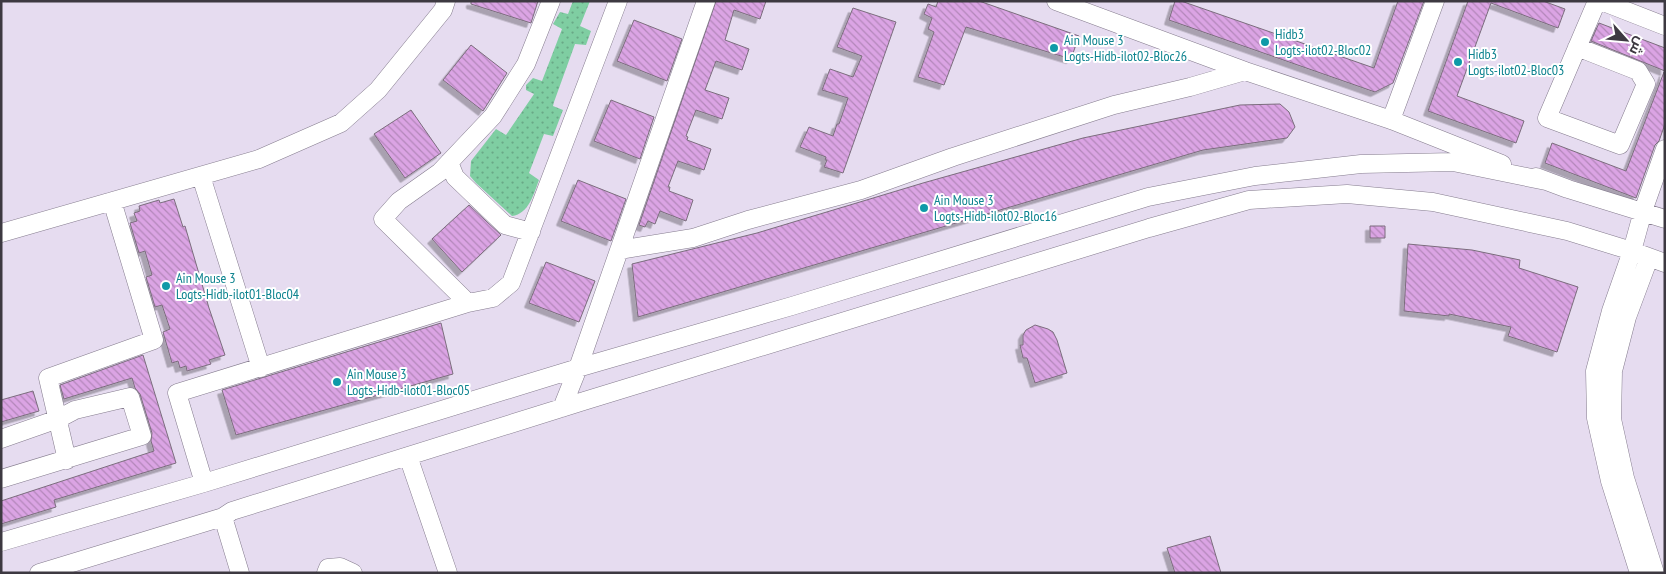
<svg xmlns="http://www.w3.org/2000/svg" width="1666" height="574" viewBox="0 0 1666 574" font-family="'PT Sans Narrow',Cairo,sans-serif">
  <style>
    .green { fill: url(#green-dots) }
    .building { fill: url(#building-back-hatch); stroke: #7b6d7d; filter: url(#shadow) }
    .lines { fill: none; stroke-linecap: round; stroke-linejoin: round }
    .minor-casing { stroke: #857c8e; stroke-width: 19 }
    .minor { stroke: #fff; stroke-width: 18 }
    .culture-dot { fill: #0f9aa8; stroke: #fff; stroke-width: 2 }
    .labels { text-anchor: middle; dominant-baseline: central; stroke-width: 4; stroke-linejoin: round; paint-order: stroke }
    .culture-label { font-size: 14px; fill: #0d838f; stroke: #fff; text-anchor: start }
  </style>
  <defs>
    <pattern id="green-dots" width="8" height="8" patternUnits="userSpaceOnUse" patternTransform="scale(1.25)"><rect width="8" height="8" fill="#7fcea2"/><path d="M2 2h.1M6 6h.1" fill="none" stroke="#69a886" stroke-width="1.8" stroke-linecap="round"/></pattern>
    <pattern id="building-back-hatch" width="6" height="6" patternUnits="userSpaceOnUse" patternTransform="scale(1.25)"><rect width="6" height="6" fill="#dba4e4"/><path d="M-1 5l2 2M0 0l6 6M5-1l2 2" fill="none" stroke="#b387ba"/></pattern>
    <filter id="shadow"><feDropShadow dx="-4.5" dy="4.5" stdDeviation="0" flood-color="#0004"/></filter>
  </defs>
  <rect width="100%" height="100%" fill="#e6dcf0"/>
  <path class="green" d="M573,1h17l-10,25 11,5 -5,14 -11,-1 -21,58 -1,4 10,4 -10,26 -9,-2 -15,39 10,7c-5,13 -10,34 -27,36l-36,-33 -6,-7 1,-15 25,-32 10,6 26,-38 2,-3 -8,-4v-5l7,-7 9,3 20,-52 -9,-5 7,-12 8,2z"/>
  <path class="building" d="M471,1h67l-7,22 -60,-19z
    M716,1h50l-6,18 -26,-9 -9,30 24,9 -7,21 -26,-9 -11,29 24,8 -7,21 -26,-9 -10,26 2,1 -1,3 24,9 -7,21 -26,-9 -10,26h2l-1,4 24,9 -7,21 -26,-10 -5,13 -7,-3 -3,6 -6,-2z
    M938,1h41l100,35 -8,23 -105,-32 -22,58 -26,-8 16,-45 -6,-3 4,-11 -8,-4 4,-10 8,3z
    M1175,1h6l193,67 24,-67h26l-31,82 -18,9 -206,-72z
    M1468,1h75l22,8 -7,19 -67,-25 -34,93 67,25 -8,22 -88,-32z
    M853,8l43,14 -53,151 -19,-6 3,-7h-2l1,-3 -26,-10 9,-20 24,9 4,-12h2l9,-26 -26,-8 8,-21 23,8 9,-21 -25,-9z
    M634,20l48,19 -15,42 -50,-20z
    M1599,23l66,25v23l-74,-30z
    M471,45l36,28 -24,38 -40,-31z
    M1664,72l1,52 -6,17 -4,4 -19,53 -91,-35 7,-20 74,28z
    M611,100l43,17 -14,42 -46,-18z
    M1280,104l9,8 6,15 -8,11 -84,12 -565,167 -6,-53 125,-31 166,-50 160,-45 157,-33z
    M411,110l30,43 -36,25 -31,-44z
    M578,180l48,19 -15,42 -50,-20z
    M174,199l9,28 2,-1 24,82 16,47 -16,5 2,4 -24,7 -1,-5 -6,2 -2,-7 -6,2 -9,-31 7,-3 -8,-24 -7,2 -9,-30 6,-2 -7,-24 -6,2 -9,-30 7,-2 -3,-8 6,-2 -1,-5 20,-6 1,3z
    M469,205l32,30 -39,37 -30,-33z
    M1370,226h15v12h-15z
    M1408,244l64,6 48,10 -1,8 59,19 -21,65 -49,-16 3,-9 -62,-13v2l-45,-5z
    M546,262l49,19 -16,41 -50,-19z
    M441,323l12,51 -217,61 -14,-45z
    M1035,325l13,4 5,3 4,8 10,33 -32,10 -8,-25h-4l-3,-13h3v-10l3,-5z
    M143,355l33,108 -122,37 2,7 -55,17v-23l153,-50 -3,-10 1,-8 -12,-39 -5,-6 -3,-10 -68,21 -4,-14z
    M33,391l6,20 -38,11v-22z
    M1210,536l11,37h-46l-8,-25z"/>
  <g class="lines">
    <g class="minor-casing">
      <path id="minor" d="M1056,1l189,70 146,49 111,44
        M1601,1l64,25
        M1577,47l61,24 8,13 -26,61 -73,-27 50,-117
        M1391,120l44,-119
        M449,162l6,15 50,48 26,7
        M201,176l60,192
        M1536,177l32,12 97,30
        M1,233l258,-74 82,-36 37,-33 65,-80 3,-9
        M619,250l74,-12 55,-18 113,-30 92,-33 161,-52 76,-18 55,-16
        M1649,258l-22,59 -14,54 -1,48 13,59 30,95
        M468,303l-85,-84 16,-18 41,-29 53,-56 33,-52 25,-63
        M562,408l16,-40 128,-367
        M1,439l57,-20 17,-9 55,-13 12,39 -141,43
        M408,456l40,117
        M67,460l-19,-82 106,-38 -42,-139
        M204,483l-27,-90 291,-90 25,-5 18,-15 107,-282
        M223,517l17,56
        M1,542l203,-59 374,-115 214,-62 356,-109 107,-21 106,-12 92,-2 93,19
        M39,573l184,-56 9,-6 352,-110 565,-173 100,-28 98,-6 86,8 134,29 65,20 33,12
        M326,573l2,-5 12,-1 13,6
        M1639,573l-29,-92 -14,-63 -1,-47 16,-60 21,-60 11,-40 22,-62"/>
    </g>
    <use href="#minor" class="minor"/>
  </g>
  <g class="culture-dot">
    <circle cx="1265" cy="42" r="5"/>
    <circle cx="1054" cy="48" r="5"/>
    <circle cx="1458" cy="62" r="5"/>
    <circle cx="924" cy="208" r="5"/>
    <circle cx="166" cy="286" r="5"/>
    <circle cx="337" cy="382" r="5"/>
  </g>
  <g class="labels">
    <g class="culture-label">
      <text x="1275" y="34">Hidb3<tspan x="1275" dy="16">Logts-ilot02-Bloc02</tspan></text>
      <text x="1064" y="40">Ain Mouse 3<tspan x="1064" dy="16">Logts-Hidb-ilot02-Bloc26</tspan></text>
      <text x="1468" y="54">Hidb3<tspan x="1468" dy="16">Logts-ilot02-Bloc03</tspan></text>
      <text x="934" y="200">Ain Mouse 3<tspan x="934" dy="16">Logts-Hidb-ilot02-Bloc16</tspan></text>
      <text x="176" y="278">Ain Mouse 3<tspan x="176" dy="16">Logts-Hidb-ilot01-Bloc04</tspan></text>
      <text x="347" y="374">Ain Mouse 3<tspan x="347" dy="16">Logts-Hidb-ilot01-Bloc05</tspan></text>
    </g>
  </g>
  <rect width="1666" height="574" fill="none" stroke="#3d3941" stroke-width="5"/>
  <g transform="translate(1626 40) rotate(117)" stroke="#ffffff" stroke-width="4" paint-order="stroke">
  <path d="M0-4L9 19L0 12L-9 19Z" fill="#3d3941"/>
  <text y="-8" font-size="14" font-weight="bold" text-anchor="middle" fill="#3d3941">ش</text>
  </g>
</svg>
